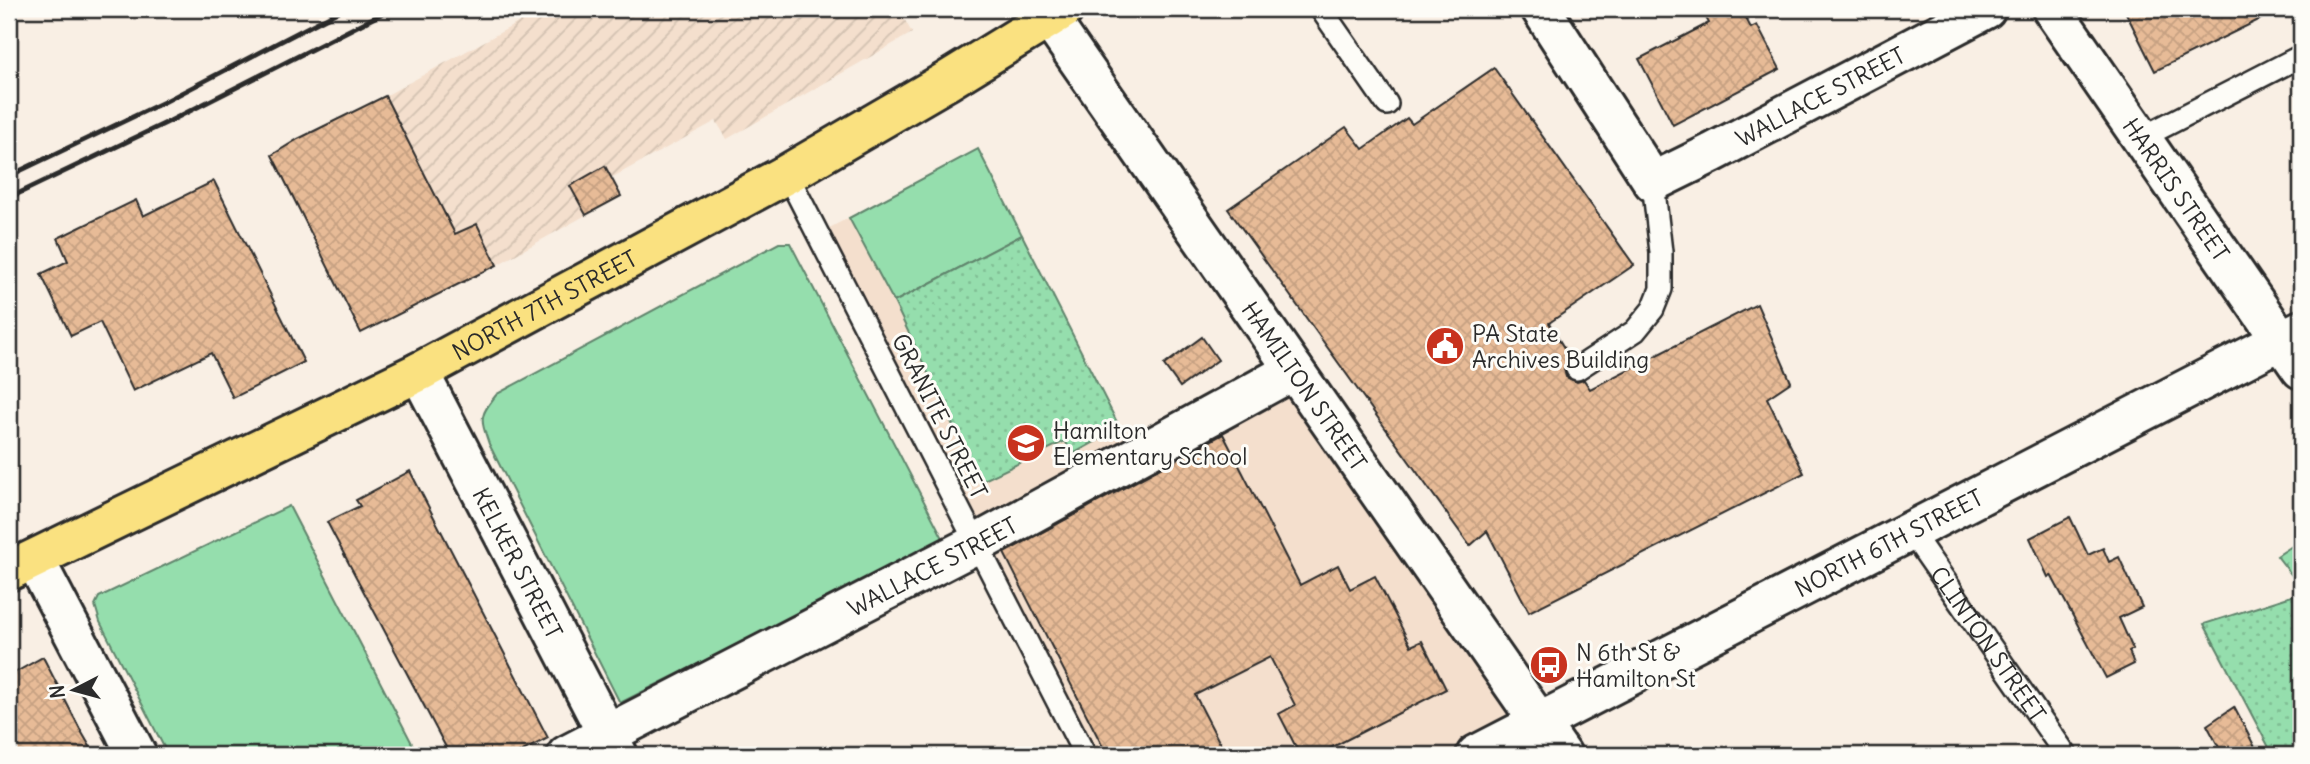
<svg xmlns="http://www.w3.org/2000/svg" width="2310" height="764" viewBox="0 0 2310 764" font-family="Delius,sans-serif">
  <style>
    .built { fill: #f4dfcd }
    .industrial { fill: url(#industrial-furrows) }
    .grass { fill: #95dead; stroke: #60846c; stroke-width: 2 }
    .park { fill: url(#park-dots); stroke: #60846c; stroke-width: 2 }
    .building { fill: url(#building-cross-hatch); stroke: #2b2b2b; stroke-width: 2 }
    .lines { fill: none; stroke-linecap: round; stroke-linejoin: round }
    .lane-casing { stroke: #2b2b2b; stroke-width: 26 }
    .street-casing { stroke: #2b2b2b; stroke-width: 44 }
    .secondary-casing { stroke: #2b2b2b; stroke-width: 44 }
    .primary-casing { stroke: #2b2b2b; stroke-width: 44 }
    .lane { stroke: #fdfcf7; stroke-width: 21 }
    .street { stroke: #fdfcf7; stroke-width: 38 }
    .secondary { stroke: #fdfcf7; stroke-width: 38 }
    .primary { stroke: #fae180; stroke-width: 38 }
    .rail { stroke: #2b2b2b; stroke-width: 5 }
    .labels { text-anchor: middle; dominant-baseline: central; stroke-width: 6; stroke-linejoin: round; paint-order: stroke }
    .street-label { font-size: 23px; fill: #2b2b2b; stroke: #fdfcf7 }
    .poi-label { font-size: 23px; fill: #2b2b2b; stroke: #fdfcf7; text-anchor: start }
  </style>
  <defs>
    <pattern id="industrial-furrows" width="10" height="10" patternUnits="userSpaceOnUse" patternTransform="scale(1.75)"><rect width="10" height="10" fill="#f4dfcd"/><path d="M-1 1l2-2M0 10L10 0M9 11l2-2" fill="none" stroke="#d1c0b0"/></pattern>
    <pattern id="park-dots" width="8" height="8" patternUnits="userSpaceOnUse" patternTransform="scale(1.75)"><rect width="8" height="8" fill="#95dead"/><path d="M2 2h.1M6 6h.1" fill="none" stroke="#81bf95" stroke-width="1.8" stroke-linecap="round"/></pattern>
    <pattern id="building-cross-hatch" width="8" height="8" patternUnits="userSpaceOnUse" patternTransform="scale(1.75)"><rect width="8" height="8" fill="#e7bb97"/><path d="M0 0l8 8M0 8l8-8" fill="none" stroke="#c6a182"/></pattern>
  </defs>
  <rect width="100%" height="100%" fill="#f9efe4"/>
  <filter id="ink" filterUnits="userSpaceOnUse"><feTurbulence type="fractalNoise" baseFrequency=".0143" numOctaves="2"/><feDisplacementMap in="SourceGraphic" scale="14" xChannelSelector="R" yChannelSelector="G"/><feConvolveMatrix kernelMatrix="1 2 1 2 8 2 1 2 1" color-interpolation-filters="sRGB"/></filter>
  <g filter="url(#ink)">
    <path class="built" d="M978,149l157,309 159,-88 245,353 -63,32h-391l-267,-521z"/>
    <path class="industrial" d="M543,9h356l13,24 -185,106 -11,-18 -105,57 -6,-11 -35,19 16,29 -89,50 -20,-41 -22,10 -70,-138z"/>
    <path class="grass" d="M978,149l44,86 -128,67 -45,-84z
      M779,243h11l154,297 -324,163 -131,-259c-9,-26 -10,-28 8,-50z
      M289,506l129,249h-250l-68,-133 -5,-17 4,-8z"/>
    <path class="park" d="M1022,235l98,193 -47,26 -8,-13 -85,41 -86,-180z
      M2301,540v47l-24,-31z
      M2301,593v162h-28l-69,-131z"/>
    <path class="building" d="M1701,9h40l10,19 6,-3 23,44 -107,56 -34,-66 70,-36z
      M2124,9h157l-126,62z
      M1494,68l140,197 -85,58 21,35 -4,5 -2,6 2,8 11,5 7,-2 6,9 167,-85 34,78 -24,16 37,75 -275,139 -42,-81 -17,15 -242,-337 118,-82 17,22 44,-31 5,6z
      M385,96l70,138 22,-10 20,41 -136,68 -89,-178 26,-16z
      M605,166l16,30 -35,19 -16,-29z
      M214,181l90,181 -71,36 -22,-45 -78,38 -33,-69 -29,14 -30,-62 27,-13 -10,-23 78,-38 7,16z
      M1202,337l16,23 -38,27 -16,-22z
      M1223,434l77,151 38,-20 12,24 25,-13 36,70 11,-5 24,48 -129,66h-17l-21,-41 16,-9 -25,-48 -75,38 31,60h-119l-103,-202z
      M410,471l138,267 -33,17h-65l-123,-233 33,-16 -4,-6z
      M2070,517l18,38 15,-7 6,14 10,-5 23,50 -23,11 14,31 -4,2 5,13 -28,14 -55,-103 -3,2 -18,-39z
      M43,657l38,74 14,24h-86v-79z
      M2234,707l25,48h-36l-16,-30z"/>
    <g class="lines">
      <g class="lane-casing">
        <g id="lane">
          <path d="M1321,9l66,95"/>
          <path d="M2141,138l160,-82"/>
          <path d="M787,174l298,581"/>
          <path d="M1577,369l58,-38 18,-22 8,-20v-37l-8,-70"/>
          <path id="s1" d="M1911,532l155,223"/>
        </g>
      </g>
      <g class="street-casing">
        <g id="street">
          <path id="s2" d="M1541,9l112,173 59,-29 274,-144"/>
          <path id="s3" d="M2052,9l249,360"/>
          <path id="s4" d="M1049,18l513,737"/>
          <path id="s5" d="M419,372l199,383"/>
          <path d="M35,560l102,195"/>
          <path id="s6" d="M567,755l409,-211 318,-174"/>
        </g>
      </g>
      <g class="secondary-casing">
        <g id="secondary">
          <path id="s7" d="M1476,755l825,-425"/>
        </g>
      </g>
      <g class="primary-casing">
        <g id="primary">
          <path id="s8" d="M9,571l410,-199 368,-198 160,-93 117,-72"/>
        </g>
      </g>
      <use href="#lane" class="lane"/>
      <use href="#street" class="street"/>
      <use href="#secondary" class="secondary"/>
      <use href="#primary" class="primary"/>
      <path class="rail" d="M9,176l155,-74 179,-93
        M9,198l161,-77 221,-112"/>
    </g>
  </g>
  <defs>
    <g id="civic-disc" transform="scale(2.0125)"><circle r="9.5" fill="#c8321e" stroke="#fdfcf7"/><path d="M-.6-6.5H3V-4.5H.6V-3L4-1V1h2V6H-6V1h2V-1L-.6-3ZM-1.2 2.5V6h2.4V2.5Z" fill="#fff"/></g>
    <g id="school-disc" transform="scale(2.0125)"><circle r="9.5" fill="#c8321e" stroke="#fdfcf7"/><path d="M0-5L7-2L0 1L-7-2ZM-4 1L0 2.5L4 1V4Q0 6-4 4Z" fill="#fff"/></g>
    <g id="bus-disc" transform="scale(2.0125)"><circle r="9.5" fill="#c8321e" stroke="#fdfcf7"/><path d="M-5-6H5V4H4V6H2V4H-2V6H-4V4H-5ZM-3.5-4V0h7V-4ZM-3.5 1.2v1.5H-2V1.2ZM2 1.2v1.5H3.5V1.2Z" fill="#fff"/></g>
  </defs>
  <g fill-rule="evenodd">
    <use href="#civic-disc" x="1445" y="346"/>
    <use href="#school-disc" x="1026" y="443"/>
    <use href="#bus-disc" x="1549" y="665"/>
  </g>
  <g class="labels">
    <g class="street-label">
      <text stroke="none"><textPath href="#s2" startOffset="394">WALLACE STREET</textPath></text>
      <text stroke="none"><textPath href="#s3" startOffset="219">HARRIS STREET</textPath></text>
      <text stroke="none"><textPath href="#s8" startOffset="598">NORTH 7TH STREET</textPath></text>
      <text stroke="none"><textPath href="#s4" startOffset="448">HAMILTON STREET</textPath></text>
      <text transform="translate(940 416) rotate(63)">GRANITE STREET</text>
      <text stroke="none"><textPath href="#s7" startOffset="464">NORTH 6TH STREET</textPath></text>
      <text stroke="none"><textPath href="#s5" startOffset="215">KELKER STREET</textPath></text>
      <text stroke="none"><textPath href="#s6" startOffset="411">WALLACE STREET</textPath></text>
      <text stroke="none"><textPath href="#s1" startOffset="136">CLINTON STREET</textPath></text>
    </g>
    <g class="poi-label">
      <text x="1472" y="333">PA State<tspan x="1472" dy="26">Archives Building</tspan></text>
      <text x="1053" y="430">Hamilton<tspan x="1053" dy="26">Elementary School</tspan></text>
      <text x="1576" y="652">N 6th St &amp;<tspan x="1576" dy="26">Hamilton St</tspan></text>
    </g>
  </g>
  <rect width="2310" height="764" fill="none" stroke="#fdfcf7" stroke-width="35"/>
  <rect x="18" y="18" width="2275" height="729" fill="none" stroke="#2b2b2b" stroke-width="2.5" filter="url(#ink)"/>
  <g transform="translate(74 690) rotate(264)" stroke="#fdfcf7" stroke-width="5" paint-order="stroke">
  <path d="M0-5L12 26L0 18L-12 26Z" fill="#2b2b2b"/>
  <text y="-10" font-size="19" font-weight="bold" text-anchor="middle" fill="#2b2b2b">N</text>
  </g>
</svg>
